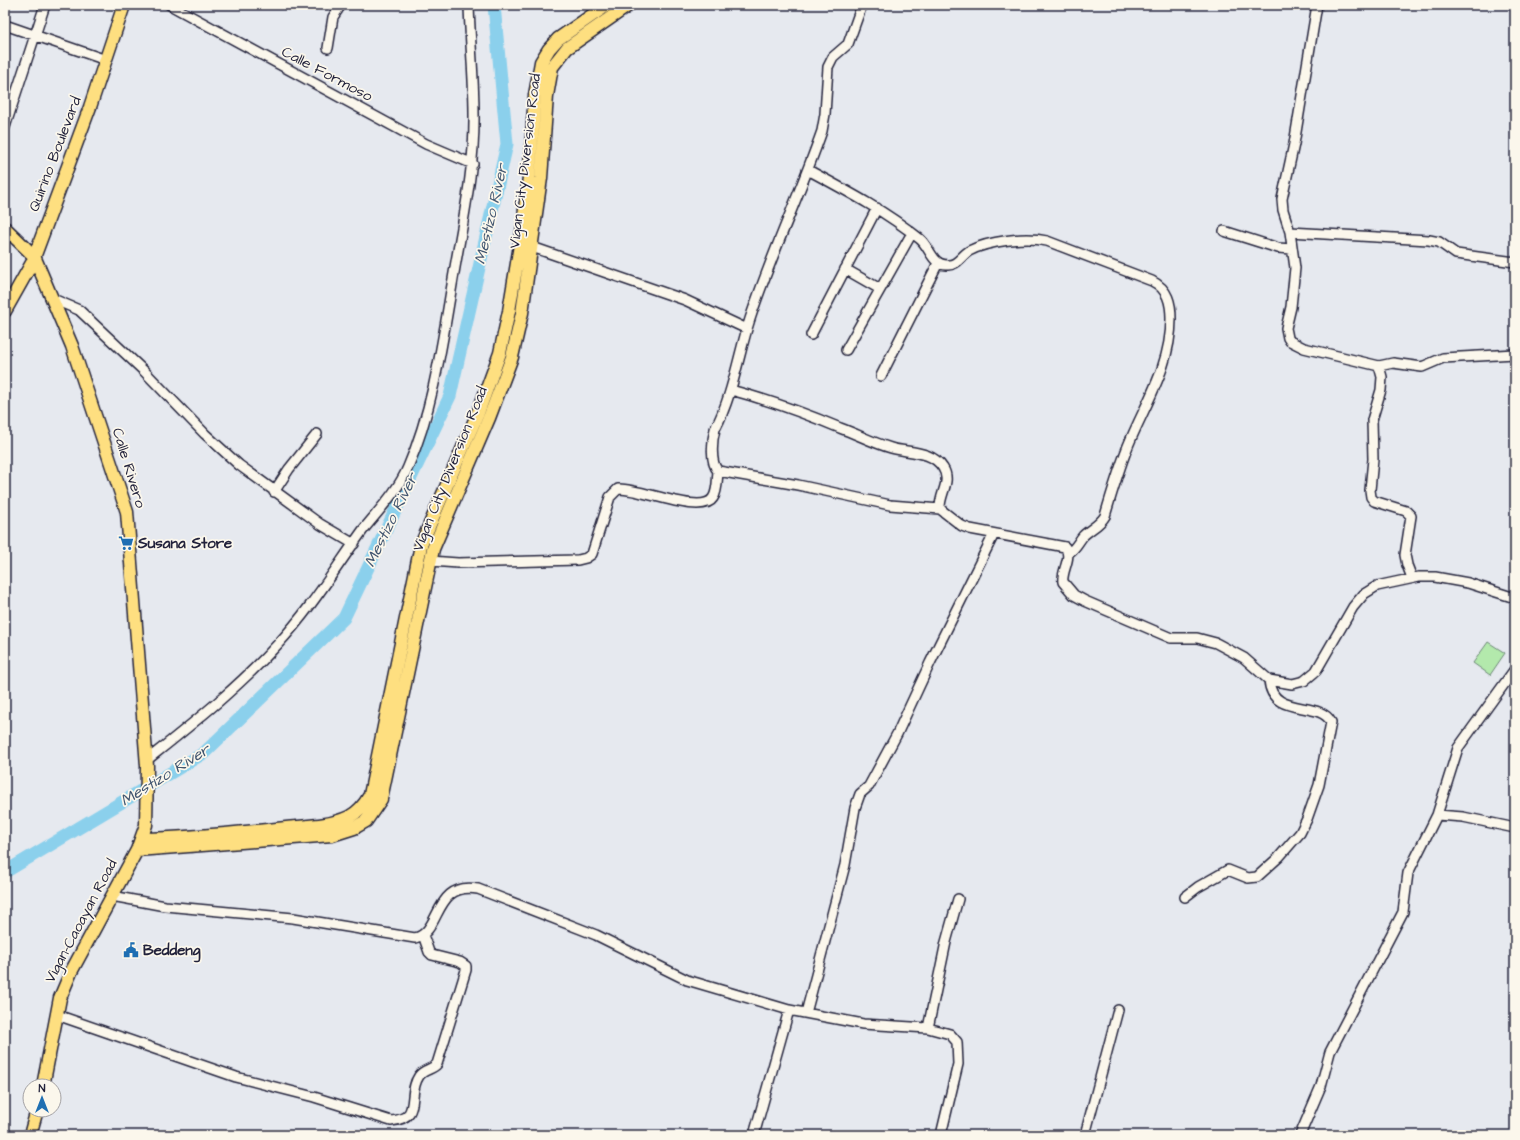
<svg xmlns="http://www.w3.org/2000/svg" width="1520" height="1140" viewBox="0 0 1520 1140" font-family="'Architects Daughter',sans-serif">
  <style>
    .green { fill: #b3e9ac; stroke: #6a8674 }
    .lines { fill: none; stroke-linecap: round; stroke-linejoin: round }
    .river { stroke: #8bd0ec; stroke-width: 13 }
    .minor-casing { stroke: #22223b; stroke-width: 12 }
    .major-casing { stroke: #22223b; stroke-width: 15 }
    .minor { stroke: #fbf7ec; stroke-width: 9 }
    .major { stroke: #fedf80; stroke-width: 12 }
    .labels { text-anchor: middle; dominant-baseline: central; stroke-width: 3.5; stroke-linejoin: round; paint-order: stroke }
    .street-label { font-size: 15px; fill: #22223b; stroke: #fbf7ec }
    .poi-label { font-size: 15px; font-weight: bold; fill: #22223b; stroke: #fbf7ec; text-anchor: start }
    .water-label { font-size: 16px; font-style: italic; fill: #425670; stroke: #fbf7ec }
  </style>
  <rect width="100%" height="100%" fill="#e6e9ef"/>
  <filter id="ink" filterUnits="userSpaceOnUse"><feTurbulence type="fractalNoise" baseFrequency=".025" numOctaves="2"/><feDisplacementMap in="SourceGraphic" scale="8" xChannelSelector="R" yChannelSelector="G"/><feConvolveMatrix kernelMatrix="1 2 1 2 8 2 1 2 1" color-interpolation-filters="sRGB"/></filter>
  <g filter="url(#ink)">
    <path class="green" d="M1488,642l17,11 -15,22 -17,-12z"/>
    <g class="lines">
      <path class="river" d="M5,872l199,-119 140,-135 106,-222 57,-252 -13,-139"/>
      <g class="minor-casing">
        <path id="minor" d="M170,5l256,139 47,20
          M1317,5l-23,139 -12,55 1,11 7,22 5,36 -4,39 -5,21 2,10 2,3 14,7 75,18 14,-3 29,4 21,-9 72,-4
          M5,25l101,35
          M328,48l5,-31 8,-12
          M5,127l40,-122
          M808,170c39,21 77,41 112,69 10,8 12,26 27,26 10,1 14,-9 22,-14 19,-10 57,-15 78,-10l105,40c16,8 19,22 19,38 0,47 -26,85 -43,127 -9,23 -16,46 -23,70 -5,9 -15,13 -22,20 -5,6 -8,14 -15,17
          M1224,231l54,17 14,1
          M1290,232l139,8 10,2 17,12 59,8
          M532,247l153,53 62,29
          M845,269l35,20
          M53,299l26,11 65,61 61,63 34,31 81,59 34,20
          M811,335l66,-127
          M846,350l66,-117
          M1379,366l3,11 -1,13 -9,30 1,39 -3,31 1,7 3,4 32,10 5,5 -6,39 2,10 5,13
          M881,376l57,-113
          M731,390c37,10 73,23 109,38 17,6 33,15 51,20 17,5 41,2 52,20 9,14 -4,26 -3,41l22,17 8,3 95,18c8,10 -4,24 -2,35l11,13 11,6 86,37h26l19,5 28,15 25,22 23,4 12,-3 12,-10 37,-64 11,-13 13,-8 42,-9h16l33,6 47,15
          M718,471l80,14 92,20 50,4
          M274,492l15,-23 28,-35
          M430,561l28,2 120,-3 8,-2 6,-4 18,-57 8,-8c20,-2 84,27 95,9 5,-7 4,-19 5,-27 -8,-8 -6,-31 -3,-42 18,-34 23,-73 35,-110 21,-64 50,-125 72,-188l3,-17 3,-47 5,-10 15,-13 14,-39
          M147,760c45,-36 91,-72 130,-115 33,-35 58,-76 86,-115 16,-20 35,-39 45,-63 26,-60 35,-130 46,-194 9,-53 21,-106 20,-160 0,-36 -4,-72 -5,-108
          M1437,815l26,2 52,11
          M112,896l53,10 128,12 122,20c27,-6 18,-57 63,-49l118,46 91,45 102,30 74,14 65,4 22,6 7,8 1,22 -17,71
          M1185,897l13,-10 30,-17 20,8 9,-1 22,-20 21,-24 7,-14 12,-34 12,-63c-12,-23 -59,-3 -62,-42
          M806,1013l39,-148 10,-57 5,-14 9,-8 28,-52 33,-71 64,-129
          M57,1015l179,62 78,20 77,24c32,-3 15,-26 28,-45 5,-7 13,-6 18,-12l29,-94v-4l-6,-4 -28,-7 -3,-3 -6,-17
          M928,1028l18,-86 12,-43
          M754,1135l35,-125
          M1085,1135l33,-125
          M1300,1135l21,-49 9,-34 73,-140 5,-39 29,-58 21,-67 57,-79"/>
      </g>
      <g class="major-casing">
        <path id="major" d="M5,228l29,28 38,90 55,166 20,254 -1,59 -9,25 -66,122 -11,26 -17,88
          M5,311l27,-48 58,-156 34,-102
          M142,839c48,-1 96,-6 144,-11 21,-2 44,-2 63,-11 10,-5 16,-13 21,-22l51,-250 57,-132 22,-60 9,-42 13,-78 7,-56 6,-82 6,-33 8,-13 9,-10 49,-34
          M137,850l195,-15 22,-7 12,-7 15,-22 52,-250 56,-131 23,-61 10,-44 19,-135 6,-82 5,-29 15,-19 62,-43
          M30,1135l7,-25"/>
      </g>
      <use href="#minor" class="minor"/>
      <use href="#major" class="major"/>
    </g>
  </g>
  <defs>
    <g id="supermarket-bare" transform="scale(1.2)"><path d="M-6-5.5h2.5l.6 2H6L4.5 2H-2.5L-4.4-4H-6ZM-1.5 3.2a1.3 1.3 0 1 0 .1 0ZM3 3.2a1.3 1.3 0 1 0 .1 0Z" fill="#1f6fb2" stroke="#fbf7ec" stroke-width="2.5" paint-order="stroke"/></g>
    <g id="civic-bare" transform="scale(1.2)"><path d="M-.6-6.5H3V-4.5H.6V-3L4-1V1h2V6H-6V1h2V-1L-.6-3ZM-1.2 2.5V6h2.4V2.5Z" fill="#1f6fb2" stroke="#fbf7ec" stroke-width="2.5" paint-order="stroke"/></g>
  </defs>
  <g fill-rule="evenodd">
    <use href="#supermarket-bare" x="126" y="543"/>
    <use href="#civic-bare" x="131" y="950"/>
  </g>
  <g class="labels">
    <g class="street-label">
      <text transform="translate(327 74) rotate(28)">Calle Formoso</text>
      <text transform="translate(55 154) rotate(-69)">Quirino Boulevard</text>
      <text transform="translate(525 161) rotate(-83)">Vigan City Diversion Road</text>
      <text transform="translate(129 468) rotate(73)">Calle Rivero</text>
      <text transform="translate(450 469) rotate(-68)">Vigan City Diversion Road</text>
      <text transform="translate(81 921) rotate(-62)">Vigan-Caoayan Road</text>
    </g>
    <g class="poi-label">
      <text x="138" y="543">Susana Store</text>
      <text x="143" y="950">Beddeng</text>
    </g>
    <g class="water-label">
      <text transform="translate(491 214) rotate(-77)">Mestizo River</text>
      <text transform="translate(391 520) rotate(-64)">Mestizo River</text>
      <text transform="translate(165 775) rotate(-32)">Mestizo River</text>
    </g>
  </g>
  <rect width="1520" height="1140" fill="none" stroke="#fbf7ec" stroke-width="20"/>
  <rect x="10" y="10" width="1500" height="1120" fill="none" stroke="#22223b" stroke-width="1.5" filter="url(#ink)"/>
  <g transform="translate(42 1098)"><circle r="19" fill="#fbf7ec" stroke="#a4a2a5"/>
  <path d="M0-3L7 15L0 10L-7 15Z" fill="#1f6fb2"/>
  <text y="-6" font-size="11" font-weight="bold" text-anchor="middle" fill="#22223b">N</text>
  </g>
</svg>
